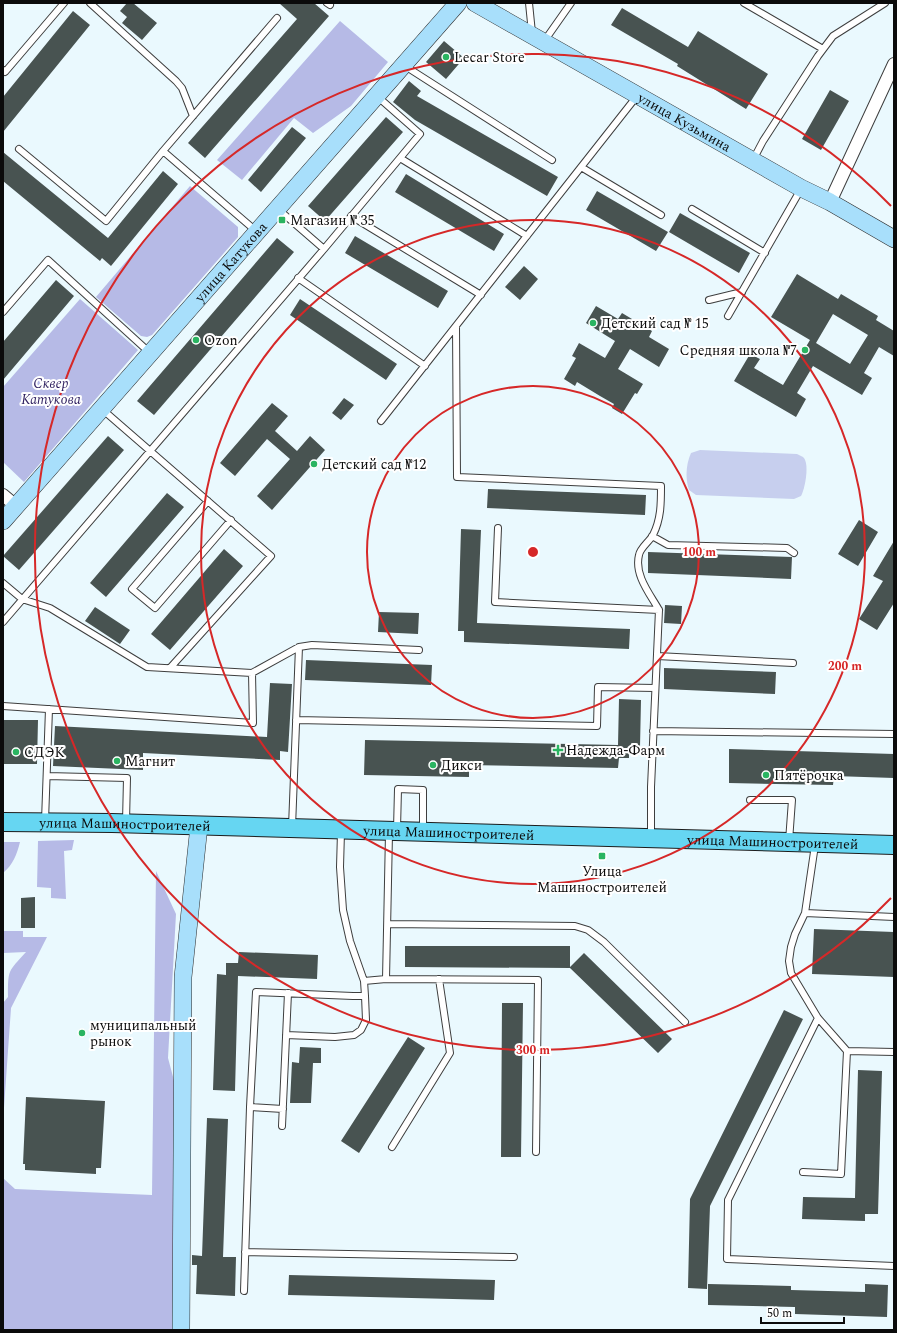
<svg xmlns="http://www.w3.org/2000/svg" width="897" height="1333" viewBox="0 0 897 1333" font-family="Spectral,serif">
  <style>
    .green { fill: #b6bae6 }
    .pitch { fill: #c7cfee }
    .building { fill: #485351; fill-rule: evenodd }
    .lines { fill: none; stroke-linecap: round; stroke-linejoin: round }
    .lane-casing { stroke: #3e3e3e; stroke-width: 8 }
    .street-casing { stroke: #3e3e3e; stroke-width: 14 }
    .secondary-casing { stroke: #2d2d2d; stroke-width: 18 }
    .primary-casing { stroke: #1c1c1c; stroke-width: 20 }
    .lane { stroke: #fff; stroke-width: 6 }
    .street { stroke: #fff; stroke-width: 12 }
    .secondary { stroke: #a8dffb; stroke-width: 17 }
    .primary { stroke: #66d6f2; stroke-width: 18 }
    .ring { fill: none; stroke: #d62828; stroke-width: 2 }
    .poi-dot { fill: #2ab461; stroke: #fff; stroke-width: 1.5 }
    .labels { text-anchor: middle; dominant-baseline: central; stroke-width: 4; stroke-linejoin: round; paint-order: stroke }
    .poi-label { font-size: 14px; fill: #0b0b0b; stroke: #fff; text-anchor: start }
    .street-label { font-size: 14px; fill: #0b0b0b; stroke: #fff }
    .park-label { font-size: 14px; font-style: italic; fill: #2e1f5f; stroke: #fff }
    .centre { fill: #d62828; stroke: #fff; stroke-width: 2 }
    .ring-label { font-size: 12px; text-anchor: middle; font-weight: bold; fill: #d62828; stroke: #fff; stroke-width: 4; stroke-linejoin: round; paint-order: stroke }
  </style>
  <rect width="100%" height="100%" fill="#eaf9fe"/>
  <path class="green" d="M340,21l48,41 -37,44 -38,27 -19,-15 -52,62 -25,-20z
    M190,186l48,41v10l-86,98 -5,2 -6,-1 -45,-39z
    M80,299l58,51 -114,132 -21,-20v-75z
    M74,840l-2,10 -8,1 2,48 -15,-1v-10l-14,-1 1,-46z
    M3,842h17c-3,12 -7,23 -17,31z
    M156,871l20,43 -8,144 8,30 -2,242h-171v-152l12,11 137,6z
    M3,931h20v6h24l-36,71 -8,114v-119l5,-6c0,-28 0,-25 18,-45l-23,1z"/>
  <path class="pitch" d="M700,450l97,4c2,1 4,2 6,3 7,6 2,32 -2,39l-7,3 -98,-4 -7,-5c-4,-12 -3,-26 2,-37z"/>
  <path class="building" d="M127,3h6l24,20 -15,17 -20,-17 5,-6 -7,-6z
    M279,3h35l15,13 -124,142 -17,-15 109,-124z
    M622,8l66,39 10,-16 70,43 -22,35 -69,-43 1,-2 -67,-39z
    M73,11l17,14 -87,107v-35z
    M444,41l20,17 -18,21 -20,-17z
    M409,81l12,10 -4,5 141,81 -11,19 -132,-76 -22,-18z
    M830,90l19,11 -28,49 -19,-11z
    M386,117l17,15 -78,89 -17,-15z
    M292,127l14,11 -45,54 -13,-12z
    M3,152l105,86 55,-67 15,13 -67,82 -9,-8 -2,3 -97,-80z
    M406,174l98,60 -10,17 -99,-59z
    M597,191l71,41 -12,19 -70,-41z
    M680,213l70,40 -11,20 -70,-41z
    M355,236l93,55 -10,17 -93,-55z
    M277,238l17,14 -140,163 -17,-14z
    M524,266l14,13 -18,21 -15,-13z
    M797,274l41,25 3,-5 37,22 -2,4 18,11v25l-15,-9 -15,26 8,5 -10,17 -49,-29 -16,27 9,6 -10,18 -62,-36 16,-27 10,5 -6,9 29,17 27,-45 -39,-23zM833,314l35,21 -18,29 -34,-21z
    M56,280l18,16 -71,84v-38z
    M300,299l97,65 -11,16 -96,-65z
    M596,306l22,13 4,-6 30,18 -3,6 20,12 -10,18 -29,-18 -12,20 25,15 -6,10 -2,-1 -13,21 -10,-6 2,-4 -14,-8 -23,-14 -2,4 -11,-7 12,-21 -4,-2 7,-13 26,15 10,-17 -29,-18z
    M344,398l10,7 -13,15 -9,-7z
    M272,403l16,13 -13,15 22,20 13,-15 15,14 -53,60 -15,-14 33,-37 -23,-20 -32,37 -15,-13z
    M108,436l16,14 -105,120 -16,-14z
    M488,489l158,6 -1,20 -158,-7z
    M167,493l17,14 -78,90 -16,-14z
    M859,520l19,12 -20,34 -20,-12z
    M461,529l20,1 -4,93 153,6 -1,20 -165,-7v-11h-6z
    M894,541v62l-17,27 -18,-11 24,-38 -10,-5z
    M224,549l19,17 -73,84 -19,-16z
    M648,552l144,5 -1,22 -143,-6z
    M665,605l17,1 -1,18 -17,-1z
    M95,607l35,23 -10,14 -35,-23z
    M379,612l40,1 -1,21 -40,-2z
    M306,660l126,5 -1,20 -126,-5z
    M664,668l112,4 -1,22 -111,-5z
    M270,683l22,1 -4,68 -8,-1v9l-137,-7v17l-90,-4 2,-40 212,11z
    M619,699l22,1 -1,47 -11,-1v12h-10l-1,10 -149,-3v12l-105,-2 1,-35 253,5z
    M3,720h35l-1,44h-34z
    M729,749l165,5v24l-60,-2 -1,9 -104,-2z
    M35,897v31h-14v-30z
    M814,929l80,3v45l-82,-3z
    M405,946h165v21l14,-14 88,86 -14,14 -88,-85 -165,-1z
    M239,952l79,3 -1,24 -79,-3 -3,115 -22,-1 4,-116 9,1v-12h12z
    M502,1003h21l-2,154h-20z
    M784,1010l19,9 -93,187 -3,83 -19,-1 2,-89z
    M408,1037l17,11 -66,105 -18,-12z
    M300,1047l21,1v15h-8l-2,40h-21l2,-41 7,1z
    M858,1070l24,1 -4,143h-13v7l-63,-2 1,-22 52,1z
    M26,1097l79,4 -4,67h-5v6l-71,-4v-6h-2z
    M207,1118l21,1 -5,138h13l-1,39 -39,-2 1,-29h-5v-10l10,1z
    M289,1275l206,5 -1,20 -206,-5z
    M708,1284l83,2v4l74,2v-8l23,1 -1,32 -92,-3v-7l-87,-2z"/>
  <g class="lines">
    <g class="lane-casing">
      <path id="lane" d="M90,3l86,78 6,7 11,28
        M327,3l3,2
        M529,3l3,30
        M744,3l79,46
        M545,40l26,-37
        M405,66l147,94
        M3,70l2,2 59,-69
        M19,149l87,72 57,-70
        M400,158l127,78
        M753,160l10,-19 55,-85 15,-20 52,-33
        M581,167l80,48
        M692,209l73,44
        M351,216l130,79
        M256,231l-93,-80 114,-133
        M324,249l96,-115 -42,-37
        M298,278l127,88
        M709,300l33,-8
        M3,312l45,-52 101,92
        M728,316l73,-127
        M456,326l1,151 204,9c0,18 0,33 -8,49 -4,7 -13,13 -14,20 -5,20 11,39 20,55
        M103,410l168,146 -101,112
        M381,421l256,-325
        M208,501l-76,88 23,19 76,-88
        M498,528l-3,74 164,8 -8,177v50
        M652,536l16,9 119,3 7,5
        M3,583l19,16 28,9 97,59 105,6
        M3,622l321,-373 -45,-39
        M657,656l136,7
        M3,706l250,17 -1,-50 47,-26 13,-2 107,5
        M296,720l301,6 1,-39 57,1
        M653,731l241,3
        M47,776l80,2 -1,44
        M750,800h42l-3,41
        M45,821l4,-112
        M292,827l7,-180
        M397,829l1,-40 25,1v41
        M805,913l89,4
        M388,924l187,2 13,4 16,12 81,80
        M386,979l3,-146
        M364,981l22,-2 152,1 -2,172
        M818,1018l-90,182 -1,59 167,7
        M286,1035l49,2 19,-2 7,-5 5,-10 -1,-24
        M847,1051l47,1
        M250,1107l33,2
        M282,1126l6,-133
        M392,1147l58,-94 -11,-74
        M803,1172l38,2 6,-123 -29,-33 -27,-45 -2,-12 2,-14 4,-13 10,-21 10,-68
        M245,1252l269,5
        M244,1291l6,-184 6,-115 97,4h12l-1,-15 -14,-40 -7,-31 -3,-43 1,-35"/>
    </g>
    <g class="street-casing">
      <path id="street" d="M830,202l64,-138
        M3,495l13,11"/>
    </g>
    <g class="secondary-casing">
      <g id="secondary">
        <path id="s1" d="M475,3l326,185 29,14 64,37"/>
        <path id="s2" d="M3,521l455,-518"/>
        <path d="M181,1330l2,-353 16,-151"/>
      </g>
    </g>
    <g class="primary-casing">
      <g id="primary">
        <path id="s3" d="M3,822l109,1 782,22"/>
      </g>
    </g>
    <use href="#lane" class="lane"/>
    <use href="#street" class="street"/>
    <use href="#secondary" class="secondary"/>
    <use href="#primary" class="primary"/>
  </g>
  <g class="ring">
    <circle cx="533" cy="552" r="166"/>
    <circle cx="533" cy="552" r="332"/>
    <path d="M891 898A498 498 0 1 1 891 206"/>
  </g>
  <g class="poi-dot">
    <circle cx="446" cy="57" r="4"/>
    <rect x="278" y="216" width="8" height="8" rx="2"/>
    <circle cx="593" cy="323" r="4"/>
    <circle cx="196" cy="340" r="4"/>
    <circle cx="805" cy="350" r="4"/>
    <circle cx="314" cy="464" r="4"/>
    <path d="M556 744h4v4h4v4h-4v4h-4v-4h-4v-4h4z"/>
    <circle cx="16" cy="752" r="4"/>
    <circle cx="117" cy="761" r="4"/>
    <circle cx="433" cy="765" r="4"/>
    <circle cx="766" cy="775" r="4"/>
    <rect x="598" y="852" width="8" height="8" rx="2"/>
    <circle cx="82" cy="1033" r="4"/>
  </g>
  <g class="labels">
    <g class="poi-label">
      <text x="454" y="57">Lecar Store</text>
      <text x="290" y="220">Магазин № 35</text>
      <text x="601" y="323">Детский сад № 15</text>
      <text x="204" y="340">Ozon</text>
      <text x="797" y="350" text-anchor="end">Средняя школа №7</text>
      <text x="322" y="464">Детский сад №12</text>
      <text x="566" y="750">Надежда-Фарм</text>
      <text x="24" y="752">СДЭК</text>
      <text x="125" y="761">Магнит</text>
      <text x="441" y="765">Дикси</text>
      <text x="774" y="775">Пятёрочка</text>
      <text x="602" y="871" text-anchor="middle">Улица<tspan x="602" dy="16">Машиностроителей</tspan></text>
      <text x="90" y="1025">муниципальный<tspan x="90" dy="16">рынок</tspan></text>
    </g>
    <g class="street-label">
      <text stroke="none"><textPath href="#s1" startOffset="241">улица Кузьмина</textPath></text>
      <text stroke="none"><textPath href="#s2" startOffset="345">улица Катукова</textPath></text>
      <text stroke="none"><textPath href="#s3" startOffset="122">улица Машиностроителей</textPath></text>
      <text stroke="none"><textPath href="#s3" startOffset="446">улица Машиностроителей</textPath></text>
      <text stroke="none"><textPath href="#s3" startOffset="770">улица Машиностроителей</textPath></text>
    </g>
    <g class="park-label">
      <text x="51" y="383">Сквер<tspan x="51" dy="16">Катукова</tspan></text>
    </g>
  </g>
  <circle cx="533" cy="552" r="6" class="centre"/>
  <g class="ring-label">
    <text x="699" y="556">100 m</text>
    <text x="845" y="670">200 m</text>
    <text x="533" y="1054">300 m</text>
  </g>
  <rect width="897" height="1333" fill="none" stroke="#0b0b0b" stroke-width="8"/>
  <path d="M761 1317v6h83v-6" fill="none" stroke="#0b0b0b" stroke-width="2"/>
  <text x="767" y="1317" font-size="12" fill="#0b0b0b" stroke="#ffffff" stroke-width="3" paint-order="stroke">50 m</text>
</svg>
